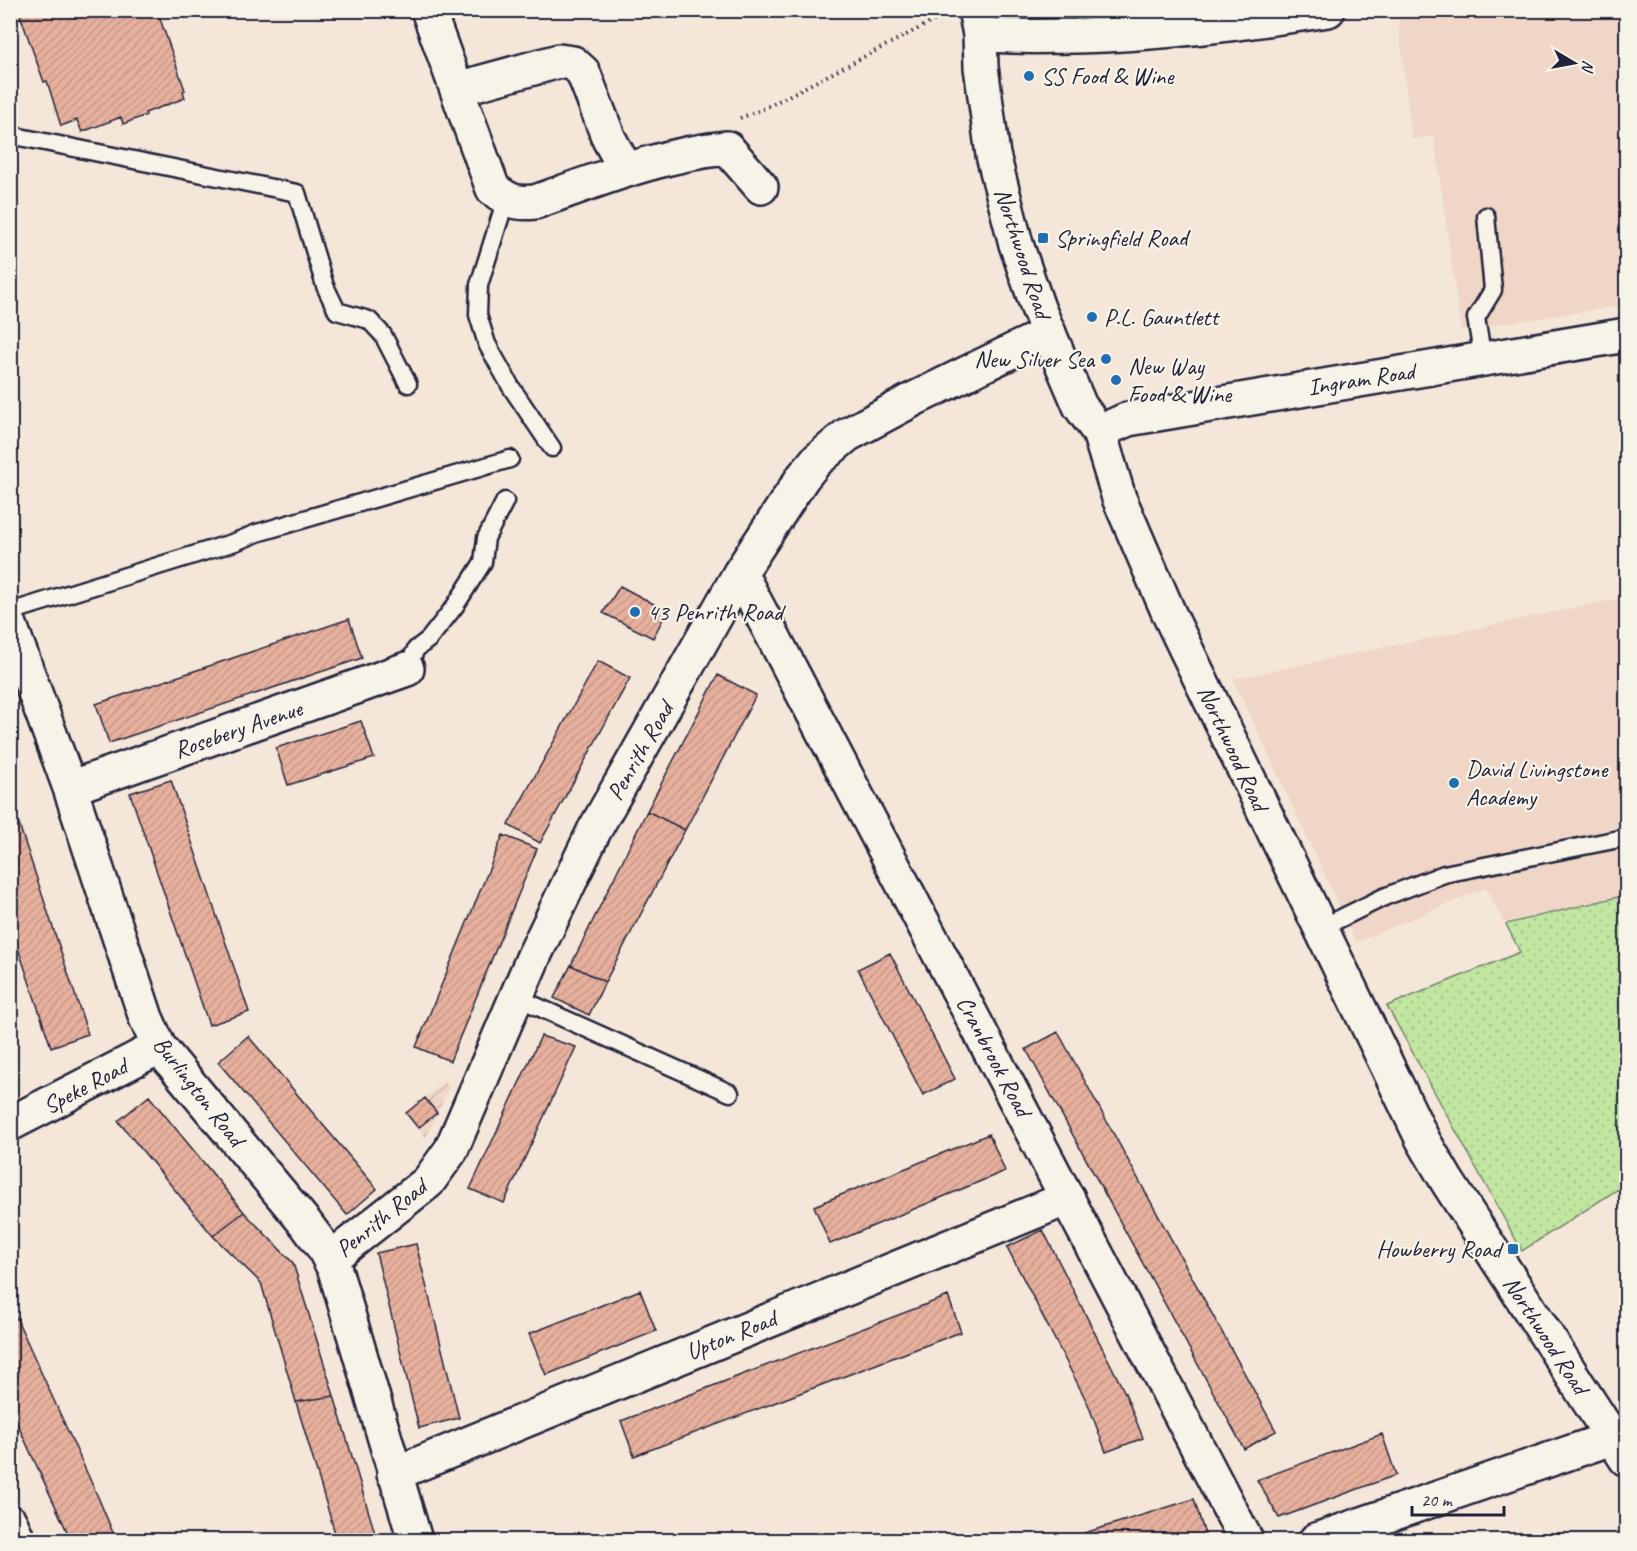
<svg xmlns="http://www.w3.org/2000/svg" width="1637" height="1551" viewBox="0 0 1637 1551" font-family="Caveat,sans-serif">
  <style>
    .built { fill: #f0d6c7 }
    .industrial { fill: url(#industrial-furrows) }
    .garden { fill: url(#garden-dots); stroke: #72846e; stroke-width: 1.5 }
    .building { fill: url(#building-hatch); stroke: #22223b; stroke-width: 1.5 }
    .lines { fill: none; stroke-linecap: round; stroke-linejoin: round }
    .service-casing { stroke: #22223b; stroke-width: 21 }
    .minor-casing { stroke: #22223b; stroke-width: 38 }
    .tertiary-casing { stroke: #22223b; stroke-width: 38 }
    .path { stroke: #22223b; stroke-width: 4; stroke-dasharray: 1.5 4.5; stroke-linecap: butt }
    .service { stroke: #f7f3e8; stroke-width: 16 }
    .minor { stroke: #f7f3e8; stroke-width: 33 }
    .tertiary { stroke: #f7f3e8; stroke-width: 33 }
    .poi-dot { fill: #1f6fb2; stroke: #f7f3e8; stroke-width: 2 }
    .labels { text-anchor: middle; dominant-baseline: central; stroke-width: 4.5; stroke-linejoin: round; paint-order: stroke }
    .poi-label { font-size: 24px; fill: #22223b; stroke: #f7f3e8; text-anchor: start }
    .street-label { font-size: 24px; fill: #22223b; stroke: #f7f3e8 }
  </style>
  <defs>
    <pattern id="industrial-furrows" width="10" height="10" patternUnits="userSpaceOnUse" patternTransform="scale(1.5)"><rect width="10" height="10" fill="#f0d6c7"/><path d="M-1 1l2-2M0 10L10 0M9 11l2-2" fill="none" stroke="#ceb7ac"/></pattern>
    <pattern id="garden-dots" width="8" height="8" patternUnits="userSpaceOnUse" patternTransform="scale(1.5)"><rect width="8" height="8" fill="#c1e6a0"/><path d="M2 2h.1M6 6h.1" fill="none" stroke="#a6c58b" stroke-width="1.8" stroke-linecap="round"/></pattern>
    <pattern id="building-hatch" width="6" height="6" patternUnits="userSpaceOnUse" patternTransform="scale(1.5)"><rect width="6" height="6" fill="#e7b09d"/><path d="M-1 1l2-2M0 6l6-6M5 7l2-2" fill="none" stroke="#c69788"/></pattern>
  </defs>
  <rect width="100%" height="100%" fill="#f4e6d9"/>
  <filter id="ink" filterUnits="userSpaceOnUse"><feTurbulence type="fractalNoise" baseFrequency=".0167" numOctaves="2"/><feDisplacementMap in="SourceGraphic" scale="12" xChannelSelector="R" yChannelSelector="G"/><feConvolveMatrix kernelMatrix="1 2 1 2 8 2 1 2 1" color-interpolation-filters="sRGB"/></filter>
  <g filter="url(#ink)">
    <path class="built" d="M1480,10l146,1v294l-165,25 -27,-194 -22,3 -14,-119z
      M1626,597v297l-122,29 -18,-35 -130,54 -123,-263z"/>
    <path class="industrial" d="M444,1082l5,5 -23,51 -20,-25z"/>
    <path class="garden" d="M1626,895v289l-104,67 -135,-245 133,-54 -14,-28z"/>
    <path class="building" d="M33,10h112l2,7 11,-4 27,77 -2,1 2,7 -40,15 1,2 -23,9 -2,-7 -39,15 -5,-12 -16,6 -14,-45 -3,1 -24,-67z
      M620,586l47,25 -14,27 -50,-25z
      M349,619l13,39 -253,85 -13,-39z
      M598,661l32,17 -90,165 -32,-18z
      M718,675l38,20 -71,135 -38,-19z
      M361,721l13,37 -86,27 -12,-37z
      M171,780l78,232 -40,13 -79,-232z
      M10,797l78,237 -37,13 -41,-123z
      M647,811l38,19 -80,152 -34,-17z
      M503,835l34,14 -87,212 -34,-14z
      M890,953l65,126 -32,16 -65,-126z
      M571,965l34,17 -16,33 -35,-17z
      M1058,1032l218,399 -32,18 -218,-400z
      M248,1036l129,153 -30,26 -129,-153z
      M541,1036l35,11 -72,156 -34,-14z
      M149,1096l95,116 -31,24 -95,-115z
      M425,1098l12,15 -19,15 -12,-15z
      M989,1134l16,37 -175,73 -16,-38z
      M244,1212l49,51 41,133 -38,6 -35,-119 -48,-47z
      M1043,1230l83,165 17,43 -37,14 -18,-48 -81,-157z
      M416,1244l43,174 -40,10 -43,-175z
      M640,1290l16,41 -110,44 -17,-41z
      M948,1296l13,36 -327,124 -13,-35z
      M10,1304l88,193 18,43h-45l-61,-132z
      M334,1396l43,144h-40l-41,-138z
      M1382,1434l14,41 -117,43 -22,-38z
      M1194,1499l12,39 -9,2h-135z"/>
    <g class="lines">
      <g class="service-casing">
        <path id="service" d="M10,135l287,58 28,93 12,25 32,9 14,15 25,49
          M506,199l-27,86 -1,30 9,29 24,43 41,61
          M1483,359l-7,-41 17,-28 -7,-74
          M10,612l225,-70 22,-9 253,-74
          M407,669l9,-20 13,-10 26,-33 28,-44 3,-24 19,-37
          M1319,929l65,-32 60,-23 180,-36
          M516,997l214,96"/>
      </g>
      <g class="minor-casing">
        <path id="minor" d="M428,10l65,179c16,12 22,15 42,13 63,-22 126,-48 192,-54l34,39
          M980,34c32,4 64,2 96,2 85,-2 168,-13 252,-26
          M457,89l102,-28 14,2 10,9 26,67 17,31
          M740,573l506,967
          M10,625l60,163 76,230 13,29 147,177 17,23 12,23 80,270
          M70,788l337,-119
          M10,1124l149,-77
          M330,1259l98,-77 23,-32 82,-192 61,-127 146,-258 63,-96 13,-16 31,-26 67,-36 135,-66
          M394,1474l674,-276
          M10,1522l8,18
          M1316,1540l296,-102"/>
      </g>
      <g class="tertiary-casing">
        <path id="tertiary" d="M975,10l5,24 1,33 12,88 23,89 22,64 42,98 19,26 20,66 51,118 253,524 24,41 179,278
          M1099,432l29,-13 498,-84"/>
      </g>
      <path class="path" d="M740,118l21,-8 184,-95"/>
      <use href="#service" class="service"/>
      <use href="#minor" class="minor"/>
      <use href="#tertiary" class="tertiary"/>
    </g>
  </g>
  <g class="poi-dot">
    <circle cx="1029" cy="76" r="6"/>
    <rect x="1037" y="232" width="12" height="12" rx="3"/>
    <circle cx="1092" cy="317" r="6"/>
    <circle cx="1106" cy="359" r="6"/>
    <circle cx="1116" cy="380" r="6"/>
    <circle cx="635" cy="612" r="6"/>
    <circle cx="1454" cy="783" r="6"/>
    <rect x="1507" y="1243" width="12" height="12" rx="3"/>
  </g>
  <g class="labels">
    <g class="poi-label">
      <text x="1041" y="76">SS Food &amp; Wine</text>
      <text x="1055" y="238">Springfield Road</text>
      <text x="1104" y="317">P.L. Gauntlett</text>
      <text x="1094" y="359" text-anchor="end">New Silver Sea</text>
      <text x="1128" y="366">New Way<tspan x="1128" dy="28">Food &amp; Wine</tspan></text>
      <text x="647" y="612">43 Penrith Road</text>
      <text x="1466" y="769">David Livingstone<tspan x="1466" dy="28">Academy</tspan></text>
      <text x="1501" y="1249" text-anchor="end">Howberry Road</text>
    </g>
    <g class="street-label">
      <text transform="translate(1023 253) rotate(72)">Northwood Road</text>
      <text transform="translate(1361 379) rotate(-9)">Ingram Road</text>
      <text transform="translate(238 729) rotate(-19)">Rosebery Avenue</text>
      <text transform="translate(1233 748) rotate(65)">Northwood Road</text>
      <text transform="translate(640 751) rotate(-60)">Penrith Road</text>
      <text transform="translate(994 1056) rotate(62)">Cranbrook Road</text>
      <text transform="translate(85 1086) rotate(-28)">Speke Road</text>
      <text transform="translate(199 1091) rotate(52)">Burlington Road</text>
      <text transform="translate(381 1218) rotate(-39)">Penrith Road</text>
      <text transform="translate(731 1335) rotate(-22)">Upton Road</text>
      <text transform="translate(1546 1335) rotate(57)">Northwood Road</text>
    </g>
  </g>
  <rect width="1637" height="1551" fill="none" stroke="#f7f3e8" stroke-width="36"/>
  <rect x="18" y="18" width="1601" height="1515" fill="none" stroke="#22223b" stroke-width="2" filter="url(#ink)"/>
  <g transform="translate(1574 63) rotate(100)" stroke="#f7f3e8" stroke-width="4.5" paint-order="stroke">
  <path d="M0-4.5L10 22L0 15L-10 22Z" fill="#22223b"/>
  <text y="-9" font-size="16" font-weight="bold" text-anchor="middle" fill="#22223b">N</text>
  </g>
  <path d="M1412 1506v9h92v-9" fill="none" stroke="#22223b" stroke-width="3"/>
  <text x="1421" y="1506" font-size="18" fill="#22223b" stroke="#f7f3e8" stroke-width="4.5" paint-order="stroke">20 m</text>
</svg>
